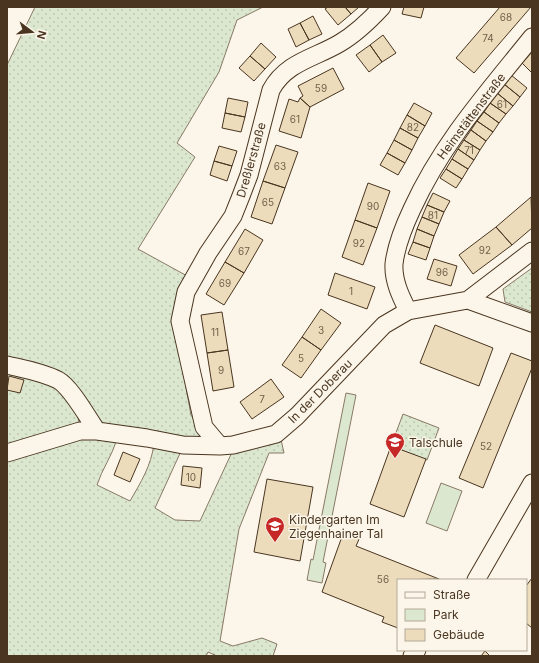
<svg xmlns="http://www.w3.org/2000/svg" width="539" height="663" viewBox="0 0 539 663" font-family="Inter,sans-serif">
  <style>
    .green { fill: url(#green-dots); stroke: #887966 }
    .pitch { fill: #dce7d0; stroke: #887966 }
    .building { fill: #ecdcbc; stroke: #4a3520 }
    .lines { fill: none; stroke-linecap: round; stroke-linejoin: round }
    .minor-casing { stroke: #4a3520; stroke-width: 19 }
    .minor { stroke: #fbf6e9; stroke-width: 17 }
    .labels { text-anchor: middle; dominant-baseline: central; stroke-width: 3; stroke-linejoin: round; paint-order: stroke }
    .number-label { font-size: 10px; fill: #725f47 }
    .street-label { font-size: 12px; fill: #4a3520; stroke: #fbf6e9 }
    .poi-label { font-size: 12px; fill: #4a3520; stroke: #fbf6e9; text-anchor: start }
  </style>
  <defs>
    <pattern id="green-dots" width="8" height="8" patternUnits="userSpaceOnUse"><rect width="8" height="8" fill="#dce7d0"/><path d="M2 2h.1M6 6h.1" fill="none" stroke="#bec7b2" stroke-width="1.8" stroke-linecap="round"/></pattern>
  </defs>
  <rect width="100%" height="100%" fill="#fbf6e9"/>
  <path class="green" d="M35,7h228l-26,13 -18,52 -42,71 18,14 -57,92 51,28 -14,50 16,88 13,22 -2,4 -101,-14 -28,-40 -66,-25v-297z
    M532,268v44l-27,-10 -2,-13z
    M7,369l50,15 19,24 4,19 -73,19z
    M403,414l36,14 -12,32 -36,-14z
    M280,435l4,18h-15l-30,76 -19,112 13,5 29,-8 15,6 -4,12h-56l-9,-4 -2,4h-199v-199l73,-21 37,3c-5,17 -15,30 -20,46l33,16c11,-19 21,-35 24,-57l28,5 -27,59 20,12 25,1 33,-71z"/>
  <path class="pitch" d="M346,393l10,2 -33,167 3,1 -4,20 -15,-3 4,-21 2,1z
    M441,483l21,8 -15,40 -21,-8z"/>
  <path class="building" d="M328,7h17l6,7 -13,11 -13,-16z
    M345,7h14l-8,7z
    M404,7h20l-3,11 -19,-4z
    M500,7h31l-57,66 -18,-15z
    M313,16l9,18 -13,6 -9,-17z
    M300,23l9,17 -13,7 -8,-18z
    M383,35l13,18 -14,9 -12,-17z
    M261,43l15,14 -11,12 -15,-13z
    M370,45l12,17 -13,10 -13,-17z
    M532,52v21l-10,-10z
    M250,56l15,13 -11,12 -15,-13z
    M333,68l11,21 -34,18 -10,-9 3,-2 -5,-10z
    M511,75l16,13 -7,9 -16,-13z
    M504,84l16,13 -7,9 -16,-13z
    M497,93l16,13 -7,8 -16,-11z
    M228,98l20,4 -3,15 -20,-4z
    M300,98l10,9 -9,31 -22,-7 10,-32 9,3z
    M414,103l18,10 -7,13 -18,-11z
    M490,103l16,11 -7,9 -15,-11z
    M484,112l15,11 -6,9 -16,-11z
    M225,113l20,4 -4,15 -19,-4z
    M407,115l18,11 -7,12 -18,-10z
    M477,121l16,11 -7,9 -15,-11z
    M400,128l18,10 -6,12 -18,-10z
    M471,130l15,11 -6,9 -16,-10z
    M394,140l18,10 -7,13 -18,-10z
    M464,140l16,10 -6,10 -16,-11z
    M276,145l22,7 -13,36 -22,-7z
    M219,146l18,5 -5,15 -18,-5z
    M458,149l16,11 -6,9 -16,-10z
    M387,153l18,10 -7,12 -18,-10z
    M452,159l16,10 -6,10 -16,-10z
    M214,161l18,5 -5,15 -17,-6z
    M446,169l16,10 -6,9 -16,-10z
    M263,181l22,7 -13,36 -21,-7z
    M368,183l22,8 -13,37 -22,-8z
    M433,193l17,8 -6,11 -17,-7z
    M531,197l1,31 -20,17 -16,-18z
    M427,205l17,7 -5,12 -17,-7z
    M422,217l17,7 -5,12 -17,-7z
    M355,220l22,8 -14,37 -21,-8z
    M496,227l16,18 -39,29 -14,-19z
    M245,229l18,11 -19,33 -19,-11z
    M417,229l17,7 -4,12 -17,-6z
    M413,242l17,6 -4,12 -18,-6z
    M434,259l23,7 -6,20 -24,-7z
    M225,262l19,11 -20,32 -18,-11z
    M335,273l40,14 -8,22 -39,-14z
    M321,309l20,14 -20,27 -19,-13z
    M222,312l6,38 -21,3 -6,-38z
    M435,325l58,23 -14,38 -59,-23z
    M302,337l19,13 -20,28 -19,-13z
    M228,350l6,37 -21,4 -6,-38z
    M511,353l21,8v7l-49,120 -24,-10z
    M9,376l15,4 -4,13 -13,-3z
    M271,379l13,18 -32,22 -12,-17z
    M391,446l35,13 -22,58 -34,-13z
    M123,452l17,7 -10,23 -16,-7z
    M183,466l19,2 -2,20 -19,-3z
    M267,479l46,8 -13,74 -46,-9z
    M344,531l16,6 -4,9 83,33 -41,1v48l-16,-6 2,-5 -62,-25z
    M532,578v50l-6,-5v-37z
    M485,651l5,5h-9z"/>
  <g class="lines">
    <g class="minor-casing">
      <path id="minor" d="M382,7c-13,14 -25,26 -42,36 -25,15 -54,19 -69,47l-22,85 -8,21 -8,20 -25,37 -22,39 -6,29 24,106 16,19 13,-1 43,-11 21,-18 87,-91 24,-14
        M532,37c-45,56 -90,106 -120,172 -8,17 -16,37 -18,55 -1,17 7,33 14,47l60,-11 64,-49
        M468,300l64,23
        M7,365c17,4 35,7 51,15 13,7 30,38 39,51
        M7,453l73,-22h17l50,7 36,7 37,1
        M476,580l56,-97
        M412,656l5,-6"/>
    </g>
    <use href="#minor" class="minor"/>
  </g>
  <defs>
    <g id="school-pin" transform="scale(1)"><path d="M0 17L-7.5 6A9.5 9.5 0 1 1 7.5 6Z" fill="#c62828" stroke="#fbf6e9"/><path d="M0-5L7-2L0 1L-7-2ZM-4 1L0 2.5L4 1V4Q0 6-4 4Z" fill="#fff"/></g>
  </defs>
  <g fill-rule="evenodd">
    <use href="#school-pin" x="395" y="442"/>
    <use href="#school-pin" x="275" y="526"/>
  </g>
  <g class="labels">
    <g class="number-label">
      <text x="506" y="17">68</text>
      <text x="488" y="38">74</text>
      <text x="321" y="88">59</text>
      <text x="502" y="104">61</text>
      <text x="295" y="119">61</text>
      <text x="413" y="127">82</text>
      <text x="469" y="150">71</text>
      <text x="280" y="166">63</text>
      <text x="268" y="202">65</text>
      <text x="373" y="206">90</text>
      <text x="433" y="215">81</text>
      <text x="359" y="243">92</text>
      <text x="485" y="250">92</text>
      <text x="244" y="251">67</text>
      <text x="442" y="272">96</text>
      <text x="225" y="283">69</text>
      <text x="351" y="291">1</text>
      <text x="321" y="330">3</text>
      <text x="215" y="332">11</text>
      <text x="301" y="358">5</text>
      <text x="221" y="370">9</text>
      <text x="262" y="399">7</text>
      <text x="486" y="446">52</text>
      <text x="191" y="477">10</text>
      <text x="383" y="579">56</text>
    </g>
    <g class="street-label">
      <text transform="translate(471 116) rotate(-53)">Heimstättenstraße</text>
      <text transform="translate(251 160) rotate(-74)">Dreßlerstraße</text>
      <text transform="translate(320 391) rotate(-45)">In der Doberau</text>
    </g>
    <g class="poi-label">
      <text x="409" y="442">Talschule</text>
      <text x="289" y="519">Kindergarten Im<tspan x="289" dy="14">Ziegenhainer Tal</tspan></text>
    </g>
  </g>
  <rect width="539" height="663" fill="none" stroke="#4a3520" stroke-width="16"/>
  <rect x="397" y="579" width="130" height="72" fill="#fbf6e9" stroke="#b4a999"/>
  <rect x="405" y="592" width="20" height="6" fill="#fbf6e9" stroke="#b4a999"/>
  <text x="433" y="599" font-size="12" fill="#4a3520">Straße</text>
  <rect x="405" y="609" width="20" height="12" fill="#dce7d0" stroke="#b4a999"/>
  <text x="433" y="619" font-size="12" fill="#4a3520">Park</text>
  <rect x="405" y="629" width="20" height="12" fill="#ecdcbc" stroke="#b4a999"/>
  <text x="433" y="639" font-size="12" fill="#4a3520">Gebäude</text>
  <g transform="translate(32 32) rotate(106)" stroke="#fbf6e9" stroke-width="3" paint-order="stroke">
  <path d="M0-3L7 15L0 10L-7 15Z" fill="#4a3520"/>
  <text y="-6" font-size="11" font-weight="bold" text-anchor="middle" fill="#4a3520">N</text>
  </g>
</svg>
